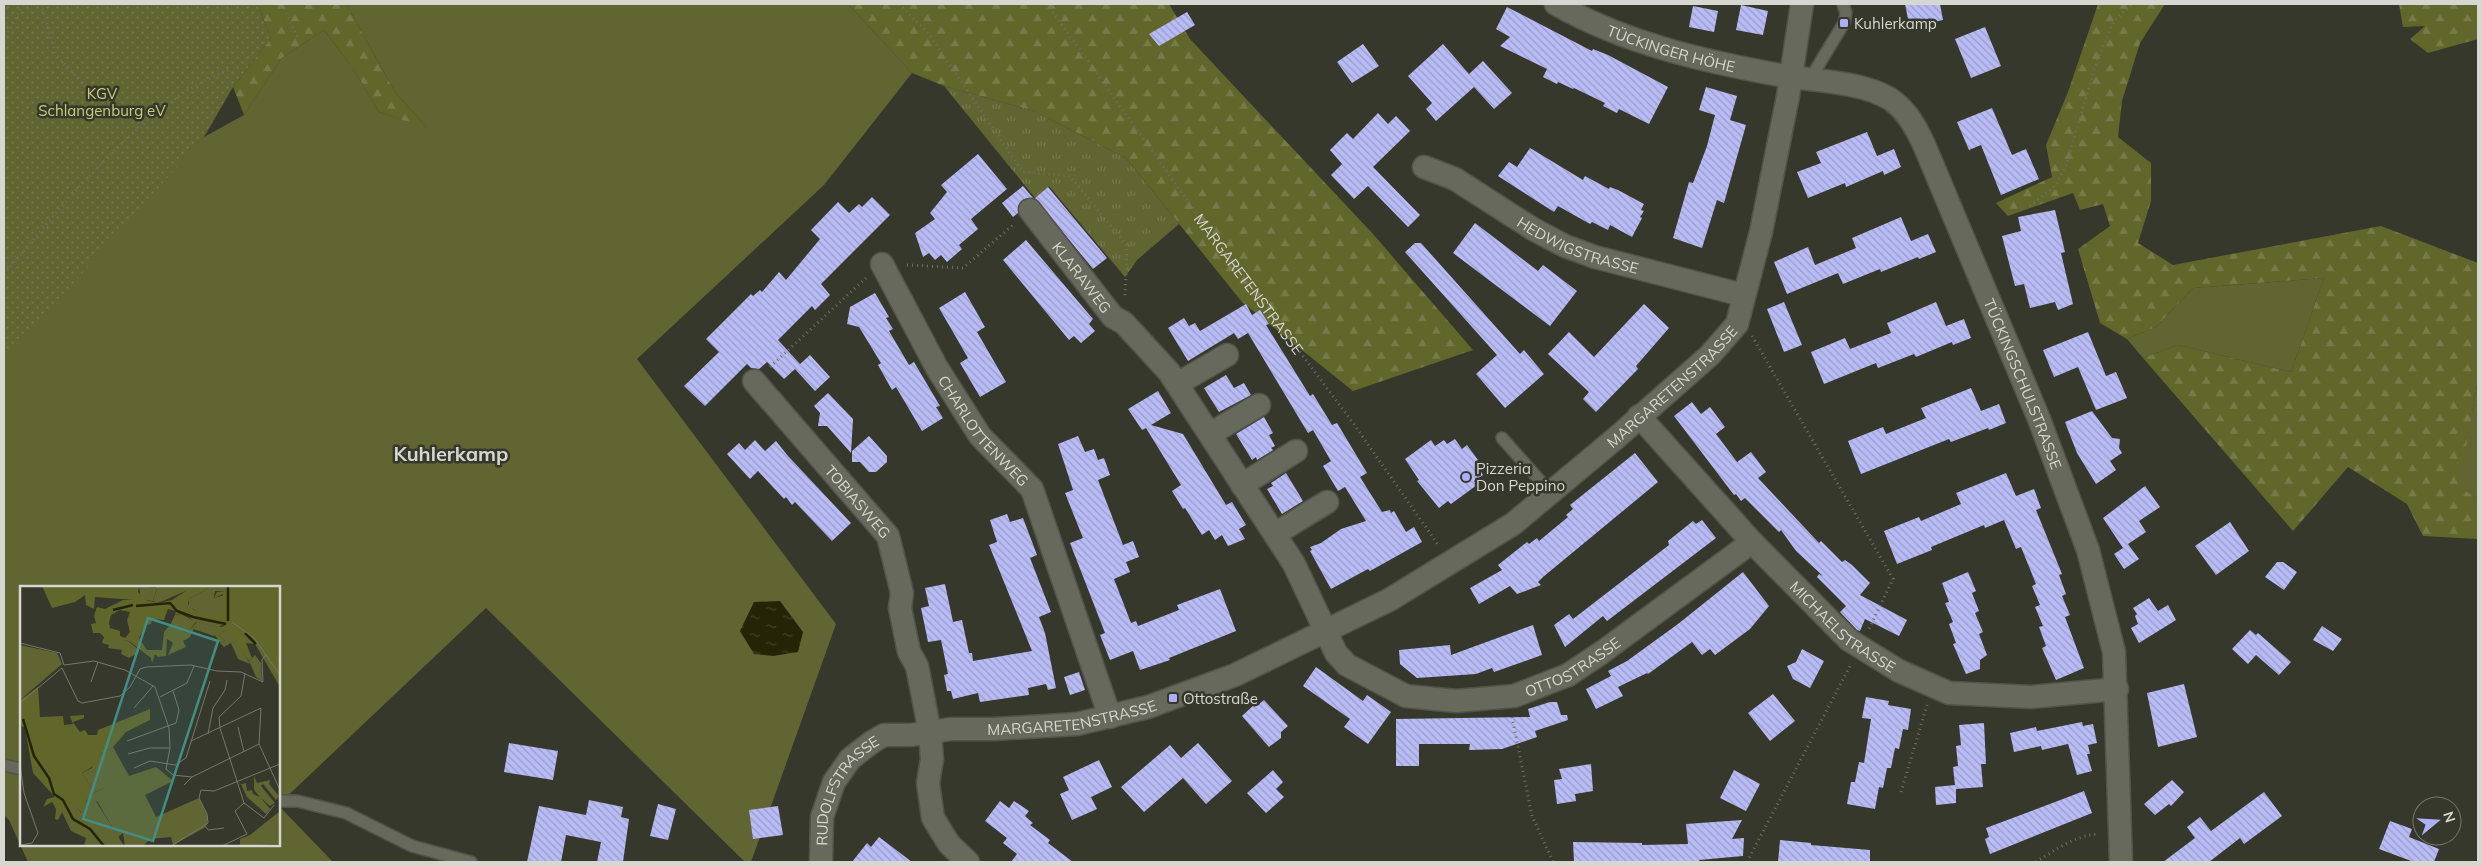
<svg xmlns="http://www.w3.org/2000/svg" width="2482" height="866" viewBox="0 0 2482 866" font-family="Mulish,sans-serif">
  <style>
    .grass { fill: #616531 }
    .forest { fill: url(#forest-firs) }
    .park { fill: url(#park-tufts) }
    .garden { fill: url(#garden-dots) }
    .water { fill: url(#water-ripples) }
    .building { fill: url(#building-back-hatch) }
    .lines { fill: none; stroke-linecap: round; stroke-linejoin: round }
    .lane-casing { stroke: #525349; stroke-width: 14 }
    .street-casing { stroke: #525349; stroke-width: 25 }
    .path { stroke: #6f7066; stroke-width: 3; stroke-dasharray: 1 4; stroke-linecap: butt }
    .lane { stroke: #67695c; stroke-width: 11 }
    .street { stroke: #67695c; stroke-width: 22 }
    .poi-dot { fill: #adaffb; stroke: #36382c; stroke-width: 2 }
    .labels { text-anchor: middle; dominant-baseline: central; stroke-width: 5; stroke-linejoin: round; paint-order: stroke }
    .poi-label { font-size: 15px; fill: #d6d7d0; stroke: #36382c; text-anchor: start }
    .street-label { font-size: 15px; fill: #d6d7d0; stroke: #36382c }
    .park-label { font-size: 15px; fill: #c7cf78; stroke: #36382c }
    .district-label { font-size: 20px; font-weight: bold; fill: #d6d7d0; stroke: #36382c }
    .inset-river { fill: none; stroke: #232506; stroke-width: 2.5 }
    .inset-road { fill: none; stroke: #76786e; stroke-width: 1 }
    .view { fill: #418e86; fill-opacity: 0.15; stroke: #418e86; stroke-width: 2.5 }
    .inset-edge { fill: none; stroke: #d6d7d0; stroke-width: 2.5 }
  </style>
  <defs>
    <pattern id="forest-firs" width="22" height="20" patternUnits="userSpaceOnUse" patternTransform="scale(1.25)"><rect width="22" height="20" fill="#61662b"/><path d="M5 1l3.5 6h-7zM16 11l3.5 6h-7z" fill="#777b49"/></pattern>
    <pattern id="park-tufts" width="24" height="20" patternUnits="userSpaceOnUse" patternTransform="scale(1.25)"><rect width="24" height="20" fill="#616531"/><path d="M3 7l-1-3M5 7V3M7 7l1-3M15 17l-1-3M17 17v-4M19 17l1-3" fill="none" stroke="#777a4e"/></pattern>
    <pattern id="garden-dots" width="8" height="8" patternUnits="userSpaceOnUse" patternTransform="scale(1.25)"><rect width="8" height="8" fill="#616531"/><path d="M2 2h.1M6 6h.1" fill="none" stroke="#777a4e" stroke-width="1.8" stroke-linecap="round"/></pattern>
    <pattern id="water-ripples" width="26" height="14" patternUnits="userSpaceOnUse" patternTransform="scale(1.25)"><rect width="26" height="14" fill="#232506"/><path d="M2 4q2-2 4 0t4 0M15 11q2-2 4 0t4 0" fill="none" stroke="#424429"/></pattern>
    <pattern id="building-back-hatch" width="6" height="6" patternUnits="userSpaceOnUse" patternTransform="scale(1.25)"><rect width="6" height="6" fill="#b8bbf5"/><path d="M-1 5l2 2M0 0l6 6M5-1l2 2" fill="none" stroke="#9a9cc7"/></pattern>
  </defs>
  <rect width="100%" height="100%" fill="#36382c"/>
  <path class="grass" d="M349,4h499l64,69 -88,112 -187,174 199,265 -85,238h-6l-259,-254 -207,196v-217h-258v258h258v-39l54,56h-305l-19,-42 -5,-5v-458l156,-181 44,-39 40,-22 38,-57 42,-28 30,40 25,42 48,16 -32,-36 -47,-85z
    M2324,278l-33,94 -113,-27 -35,13 -16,-19 29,-12 37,-39z
    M2478,380v119l-20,-11z"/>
  <path class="forest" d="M257,4h92l-1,3 47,85 33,37 -49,-17 -25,-42 -30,-40 -42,28 -38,57 -11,-28 38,-49z
    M848,4h321l21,35 183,195 100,116 -120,41 -111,-89 -116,-144 -92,-47 -90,-25 -32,-13z
    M2098,4h67l-25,39 -18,58 -4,36 33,26v38l-13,42 35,22 208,-39 97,37v117l-19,107 19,12v40l-55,-3 -16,-32 -59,-37 -55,64 -150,-173 35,-13 113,27 33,-94 -131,10 -37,39 -29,12 -27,-16 -22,-74 32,-23 -7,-22 -23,6 -7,-17 -65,23 -12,-13 56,-26 -6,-32 22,-53z
    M2399,4h79v35l-50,14 -18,-14 15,-13 -22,1z"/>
  <path class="park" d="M944,86l90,25 92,47 53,66 -42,36 -12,17 -76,-91 -14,12z"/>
  <path class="garden" d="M4,4h253l14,34 -38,49 -29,50 -200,223z"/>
  <path class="water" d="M780,601l23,31 -5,20 -25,4 -19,-2 -14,-23 14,-29z"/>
  <path class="building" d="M1905,4h35l3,16 -22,5 -1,-4 -11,3z
    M1741,5l27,6 -5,24 -27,-5z
    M1693,6l25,5 -4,21 -25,-5z
    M1507,7l85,44 1,-2 15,6 60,32 -19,37 -30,-15 -2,4 -14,-7 2,-3 -31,-15 -1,1 -15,-7 -1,2 -14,-7 4,-8 -47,-23 10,-9 -14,-8z
    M1187,12l8,13 -36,21 -10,-12z
    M1985,27l16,39 -30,12 -16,-39z
    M1363,44l16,22 -27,17 -15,-21z
    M1443,44l26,30 14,-13 29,32 -18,16 -20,-22 -38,34 -10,-12 6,-6 -24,-27z
    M1706,87l31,9 -7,24 16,5 -22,78 -7,-3 -15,48 -29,-10 16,-56 4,1 14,-37 8,-31 -16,-5z
    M1992,108l20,47 14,-6 13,30 -38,16 -20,-50 -12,5 -12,-28z
    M1378,113l10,11 8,-8 14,15 -37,36 47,48 -12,12 -40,-41 -14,13 -23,-24 11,-11 -12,-14 17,-17 6,6z
    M1867,132l10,24 17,-7 7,18 -17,8 -1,-4 -37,16 -1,-4 -37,15 -11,-26 24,-9 -5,-11z
    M1530,148l53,32 2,-4 24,13 1,-2 8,3 26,14 -3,6 3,1 -4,6 2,1 -10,19 -22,-12 -2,5 -16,-8 -2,2 -32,-18 -4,6 -56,-36 11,-14 8,5z
    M978,154l29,35 -36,30 7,10 -19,16 3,4 -15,13 -6,-7 -6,5 -6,-7 -6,4 -8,-24 20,-14 -5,-6 17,-21 -6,-7z
    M1023,186l10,12 -11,2 -4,6v7l-5,4 -11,-14z
    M1048,187l59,71 -14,11 -58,-71z
    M872,197l18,18 -69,69 9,11 -15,15 -3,-4 -34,34 22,24 10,-9 20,22 -15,14 -20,-22 -11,10 -17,-17 -8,7 -8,-1 -4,-4 -42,42 -21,-20 35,-34 -13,-13 45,-45 2,2 7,-6 2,2 17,-20 7,8 34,-41 -9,-9 27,-28 11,11 10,-9 3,3z
    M2055,210l10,42 -4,1 12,51 -15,6 -3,-8 -25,6 -6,-24 -9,2 -13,-50 19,-5 -3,-14z
    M1901,217l10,24 17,-7 8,18 -17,7 -1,-2 -37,15 -1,-3 -37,15 -5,-11 -51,21 -13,-32 34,-15 7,18 41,-17 -4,-10z
    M1475,223l63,48 5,-6 34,26 -27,35 -97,-73z
    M1026,240l67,79 -4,5 6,7 -14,12 -7,-7 -5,4 -66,-80z
    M1415,243h6l99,111 4,-4 20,24 -39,34 -29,-34 21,-19 -92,-103z
    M965,292l20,35 -8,5 29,50 -26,15 -20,-34 8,-5 -29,-50z
    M875,293l14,24 -3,1 7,11 -4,2 20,34 5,-3 26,44 -4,1 7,11 -21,13 -26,-44 -4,3 -14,-25 3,-2 -22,-36 -12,-3 3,-17z
    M1784,302l18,43 -18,7 -17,-43z
    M1936,302l10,24 18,-7 7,19 -18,7 -1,-3 -36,15 -2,-3 -36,14 -2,-5 -52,21 -13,-32 34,-14 5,11 41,-16 -4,-10z
    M1246,304l6,11 8,-5 9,14 -3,1 44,71 3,-2 19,31 5,-2 30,50 -7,4 22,35 8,-2 1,3 3,-2 12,21 8,-5 8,15 -52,29 -2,-2 -37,20 -21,-38 2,-1 -2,-3 11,-4 20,-14 25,-8 -21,-34 -7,4 -15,-25 8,-5 -18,-31 -5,3 -60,-100 -10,6 -4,-6 -46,28 -20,-33 16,-10 5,8 6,-3 5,8z
    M1644,304l25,24 -33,38 2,3 -42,43 -13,-13 6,-7 -41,-38 21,-22 25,25z
    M2088,332l18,44 10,-4 11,26 -31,12 -18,-43 -24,10 -11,-27z
    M1226,375l8,13 10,-5 7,12 -32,17 -15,-24z
    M1971,388l10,23 18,-7 7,19 -17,7 -1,-2 -37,14 -2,-3 -88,35 -13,-33 35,-14 3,7 40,-16 -5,-10z
    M1158,391l13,22 -20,12 32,9 43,71 6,-3 14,23 -7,4 6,10 -17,7 -6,-11 -7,5 -6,-10 -7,5 -17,-27 -2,1 -11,-18 9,-6 -35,-57 -4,2 -14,-21z
    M828,393l25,26 -2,34 -24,-27h-9l2,-13 -6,-7z
    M1692,402l9,12 9,-7 15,20 -9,7 21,28 14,-10 15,20 -8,6 61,65 2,-2 21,21 3,-2 7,5 18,18 -10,12 47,25 -8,16 -34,-17 -5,12 -3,-1 -17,-18 6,-6 -29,-29 2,-3 4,2 -27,-25 -15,-21 -2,2 -34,-34 -4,3 -5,-7 -2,1 -60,-79z
    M2092,411l20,27 8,1 -1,9 3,5 -12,8 6,9 -20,14 -19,-31 -12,-31z
    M1264,417l9,16 -4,2 6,11 -4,2 2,2 -16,10 -1,-3 -4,3 -16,-26z
    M869,436l18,20v6l-11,10h-7l-9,-10h-8v-11z
    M1078,436l7,16 9,-3 4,11 6,-2 6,17 -12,5 25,65 10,-4 6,16 -13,5 4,10 -16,7 17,44 5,-2 2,5 41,-16 -2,-5 43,-16 16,42 -67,27 1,2 -30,10 -7,-19 -23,9 -10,-25 5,-2 -35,-90 13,-5 -18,-45 8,-3 -15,-46z
    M1455,439l7,10 5,-4 11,15 -3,2 8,13 -9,6 3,4 -26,19 -3,-3 -9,7 -22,-27 2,-1 -14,-21 26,-19 4,6 9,-6 3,4z
    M755,440l10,11 11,-10 12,15 63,67 -19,18 -37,-39 -3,3 -6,-8 -2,2 -26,-28 -8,8 -23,-25 12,-11 6,7z
    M1635,453l23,29 -115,95 -5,5 3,3 -24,9 -7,-8 -31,18 -9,-16 32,-18 -4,-5 29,-23 2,2 8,-6 2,3 29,-24 -2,-2 7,-6 -3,-4z
    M1286,473l17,28 -21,13 -15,-25 6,-3 -2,-3z
    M2006,473l10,23 18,-7 7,19 -5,2 26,64 -3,1 7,19 -4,2 8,19 -5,2 19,51 -28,12 -14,-32 4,-2 -7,-19 4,-1 -8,-19 5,-2 -8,-19 4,-2 -15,-37 -5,2 -12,-29 -19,8 -1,-3 -53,22 1,3 -35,14 -13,-33 35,-14 2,4 40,-17 -5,-11z
    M2145,486l15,21 -21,14 7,11 -18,12 11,15 -15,10 -10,-15 9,-6 -20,-30z
    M1007,514l3,8 13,-4 14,37 -7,3 21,54 -12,5 6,16 11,55 -8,2 -2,-6 -18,4 1,7 -49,7 -2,-9 -25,6 -2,-8h-4l-3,-16 4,-1 -7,-34 -13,2 -7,-34 8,-2 -4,-18 20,-4 8,38 9,-2 7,33h3l1,8 59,-10 -43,-106 8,-3 -7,-22z
    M1702,520l14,18 -109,83 -4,-5 -38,31 -11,-22 15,-11 4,5 96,-74 -1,-4 25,-20 3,3z
    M2230,522l19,29 -33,24 -21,-29z
    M2277,562h6l14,10 -13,18 -19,-13z
    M1743,572l26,34 -19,23 -35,26 -5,-6 -8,6 -10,-13 -44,32 -1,-1 -29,14 5,9 -27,13 -10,-20 25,-13 -3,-5 19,-10 51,-37z
    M1968,572l8,19 -4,2 7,18 -4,2 8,19 -4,2 8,21 -7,5v9l-14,5 -13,-30 3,-1 -7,-19 4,-2 -8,-19 4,-1 -7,-19z
    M2149,598l9,13 10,-6 8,15 -37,23 -8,-15 7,-4 -3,-8 2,-2 -4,-6z
    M1533,625l9,30 -48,17 -2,-4 -16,6 -59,4 -17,-14 -1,-14 51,-5 1,10z
    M2322,626l20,13 -9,12 -20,-11z
    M2250,630l6,5 2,-2 33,29 -12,13 -23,-20 -8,9 -16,-15z
    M1802,649l22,12 -14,27 -17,-9 -6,-13 9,-4z
    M1316,667l47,34 4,-6 24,17 -23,32 -24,-17 6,-8 -47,-33z
    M1079,672l6,18 -15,5 -6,-18z
    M2184,684l13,53 -39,10 -11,-54z
    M1773,694l22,27 -25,20 -22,-28z
    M1866,697l23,4 -1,4 23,4 -3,21 -5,-1 -4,20 -4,-1 -4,20h-4l-4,20 -4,-1 -4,22 -28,-5 4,-22h4l4,-20 5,1 7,-44 -9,-1z
    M1264,700l24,26 -7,6v6l-12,9 -27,-31 14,-13 2,2z
    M1550,702h7l4,13h6l1,5 -33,11 2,6 -35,12 -33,1 1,-6h-51v22h-23v-47l134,-2 -2,-8z
    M2082,722l1,4 10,-2 4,19 -9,2 2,9h-3l5,17 -15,4 -10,-35 1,4 -26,6 -1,-4 -27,6 -4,-19 26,-6 1,4z
    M1984,723l2,41h-5l2,23 -27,2v14l-20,2 -1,-18 20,-2 -2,-18 5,-1 -2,-20 5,-1 -2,-20z
    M509,743l49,8 -5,29 -49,-8z
    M1198,743l34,38 -26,23 -23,-26 -39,34 -23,-25 49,-42 11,13z
    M1099,760l13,27 -21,10 6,12 -25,11 -12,-26 9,-4 -6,-13z
    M1591,764l2,27 -18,3 1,7 -19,3 -3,-24 8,-1 -3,-10z
    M1273,770l10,12 -7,7 8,8 -18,16 -19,-20z
    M1734,770l26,14 -14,27 -26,-13z
    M2172,780l12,12 -13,14 -2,-2 -14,11 -11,-11z
    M2084,791l8,22 -102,41 -5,-15 4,-2 -3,-9z
    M2264,792l18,24 -38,28 -4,-6 -31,24h-46l32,-24 -8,-11 13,-10 11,14z
    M589,800l34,7 -2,10 8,2 -6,43h-26l4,-20 -35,-7 -5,27h-34l12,-56 47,9z
    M1000,801l9,7 5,-7 15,10 -4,5 8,7 -3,2 20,15 -2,3 25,19h-62l6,-8 -14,-11 4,-5 -22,-17z
    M658,804l18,5 -8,31 -18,-4z
    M778,806l5,29 -30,4 -4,-29z
    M1742,820l-10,19 12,-1 -1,18 -44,4 1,2h-126l-1,-20 69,1v2l46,-1 -2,-20z
    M2390,821l22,8 -3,8 30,12 -5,13h-20l-35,-13z
    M879,837l33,25h-60l15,-19 4,4z
    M1780,840l31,3v2l59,5v12h-92z"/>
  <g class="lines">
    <g class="lane-casing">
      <path id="lane" d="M1810,79l34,-56 2,-10 -3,-9
        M1502,438l49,55
        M4,765l17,4
        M279,801h18l49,12 66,33 59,16"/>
    </g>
    <g class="street-casing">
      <g id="street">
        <path id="s2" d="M1556,4c68,39 147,57 223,71 34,6 82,6 111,24 17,11 27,30 35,48l114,272 49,131 26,102 7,210"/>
        <path id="s3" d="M1424,167l31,12 78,50 32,17 30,11 148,38"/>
        <path id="s4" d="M1030,210l83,107 11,6 45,49 125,192 42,89 11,12 59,31 50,5 58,-5 54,-21 33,-22 151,-111"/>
        <path id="s5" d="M882,264l55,104 43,68 52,53 78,228"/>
        <path id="s6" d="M754,381l134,155 14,57 -2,15 9,44 8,14 13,67 2,26 -4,24 5,35 16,26 19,18"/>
        <path d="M1177,384l50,-29"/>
        <path id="s7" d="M1639,416l113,126 97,98 50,31 50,22 82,4 86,-8"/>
        <path d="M1210,434l49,-29"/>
        <path d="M1242,485l54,-34"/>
        <path d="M1275,534l52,-32"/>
        <path id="s8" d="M821,862l1,-45 12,-35 16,-23 22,-17 12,-7h27l40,-6h44l82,-5 71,-17 87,-32 154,-75 124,-76 103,-86 94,-83 27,-31 24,-92 27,-136 14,-92"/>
      </g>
    </g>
    <g class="path">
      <path d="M41,4l15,51 30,32 56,38"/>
      <path d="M282,4l17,36"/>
      <path d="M899,4l29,29 95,139 47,4 57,70 -2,50"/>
      <path id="s1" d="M1047,4l150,210 156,209 86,123"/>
      <path d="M4,41l19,-37"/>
      <path d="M2030,206l26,-21 10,-20 31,-105 17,-39 18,-17"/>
      <path d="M907,265l56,3 51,-44"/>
      <path d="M4,274c55,-64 108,-131 178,-180 14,-10 31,-17 47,-25"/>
      <path d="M1752,336l141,243 -24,50"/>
      <path d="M770,367l96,-89"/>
      <path d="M1512,717l20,99 21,46"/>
      <path d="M1901,792l26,-87"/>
      <path d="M1747,862l103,-196"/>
      <path d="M2036,862c19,-12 40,-27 63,-28"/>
    </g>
    <use href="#lane" class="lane"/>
    <use href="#street" class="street"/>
  </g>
  <g class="poi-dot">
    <rect x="1839" y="18" width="10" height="10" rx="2.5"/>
    <circle cx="1466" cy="477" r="5"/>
    <rect x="1168" y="693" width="10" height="10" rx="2.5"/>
  </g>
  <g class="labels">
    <g class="poi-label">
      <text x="1854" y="23">Kuhlerkamp</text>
      <text x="1476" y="468">Pizzeria<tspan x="1476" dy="17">Don Peppino</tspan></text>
      <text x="1183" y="698">Ottostraße</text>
    </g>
    <g class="street-label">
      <text stroke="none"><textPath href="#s2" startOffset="124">TÜCKINGER HÖHE</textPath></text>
      <text stroke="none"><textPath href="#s3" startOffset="174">HEDWIGSTRASSE</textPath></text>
      <text stroke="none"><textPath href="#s4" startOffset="85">KLARAWEG</textPath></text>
      <text stroke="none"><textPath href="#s1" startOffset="345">MARGARETENSTRASSE</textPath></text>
      <text stroke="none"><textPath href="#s2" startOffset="666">TÜCKINGSCHULSTRASSE</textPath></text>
      <text stroke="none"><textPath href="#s8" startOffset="1038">MARGARETENSTRASSE</textPath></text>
      <text stroke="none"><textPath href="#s5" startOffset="196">CHARLOTTENWEG</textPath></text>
      <text stroke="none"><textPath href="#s6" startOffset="159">TOBIASWEG</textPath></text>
      <text stroke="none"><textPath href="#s7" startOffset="294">MICHAELSTRASSE</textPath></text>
      <text stroke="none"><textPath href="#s4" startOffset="799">OTTOSTRASSE</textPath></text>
      <text stroke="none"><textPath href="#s8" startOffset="341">MARGARETENSTRASSE</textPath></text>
      <text stroke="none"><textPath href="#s8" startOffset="80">RUDOLFSTRASSE</textPath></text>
    </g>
    <g class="park-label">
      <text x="102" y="93">KGV<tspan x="102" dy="17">Schlangenburg eV</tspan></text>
    </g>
    <g class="district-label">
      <text x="451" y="453">Kuhlerkamp</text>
    </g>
  </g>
  <g transform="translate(20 586)">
    <rect width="260" height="260" fill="#36382c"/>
    <path d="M134,0h43l-39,17 -5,-2 4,-12zM161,28l15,8 -9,11 -17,-8 5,-10zM177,36l17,4 10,1 -10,9 -21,-7zM206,43l8,7 16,28 -12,-5 -7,-16 -7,4 -4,-4 5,-2 -6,-6zM84,51l24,4 11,9 -1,3 -9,5 -8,-4 1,-4 -14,-2 1,-3 -7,-2zM0,59l37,8 5,11 -42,36zM93,161l16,29 27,-9 17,14 -28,14 11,22 43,-19 9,19 -2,10 -33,18 -2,-8 -21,2 -7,7h-18l-2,-13 -5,4 -23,-40 -1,-4 10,-5 -11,3 -11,-18 10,-5 7,-13z" fill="#616531"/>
    <path d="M22,0h97l-1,6 8,8 12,3 14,-3 20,-13 20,-1 -23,13 -1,5 6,6 13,4 16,-2v-18l-9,4 3,-6 8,-1v-5h55v101l-25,-43 -9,-1 6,15 -3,3 -23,-32 -7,6 6,6 -5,2 -6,-9 11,-9 -27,-5 -15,-8 -8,3 1,-4 -8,-2 -4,11 -12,-1 -1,5 -5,1 -7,13 8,12h15l2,-18 6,-7 17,8 10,-11 -7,15 -7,4 3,6 -18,8 5,-12 -6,-4 -1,17 -8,1 -3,-3 -3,9 -1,-5 -22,-17 -23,-2 -6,-6h-7l-2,-9 5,-1 -2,-7 3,-9 8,2 18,-9h12l-40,-3 -1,12 -8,-4 -1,-10 -10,7 -23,6zM100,24l10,2 -3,8 3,12 -5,6 -5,-2v-5l-10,-3 -1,-5 2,-8zM18,101l2,30 23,-1 1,9 9,-1 -3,-8 14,-1v3l-11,4 7,10 5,-2 3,5h9l1,-5 52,-21v11l-24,12 -13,15 -14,8 -4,10 -13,8 11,18 12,-4 -11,6 5,9 -13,-4 1,6 -5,9 -11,-11 -1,9 -2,3 -6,-2 -4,8 -3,-1 1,-10 -4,-7 -9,5 4,-8 8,-2 -22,-24 -8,-45 -5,-3v-25z" fill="#61662b" fill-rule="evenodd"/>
    <path d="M119,0l18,2 -4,13 -12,-2zM192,0h13v5h-10l-1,7 11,-3 -2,18 -18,2 -16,-8v-8zM163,26l15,8 27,4 -7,3 -23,-5zM235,69l6,8 1,18 -6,-4 -7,-16zM234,190l3,7 13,-3 -1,4 10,12 -3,4 -13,-16 -2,2 14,17 -5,3 -9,-8 9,11 -4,5 -19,-17 -6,-13 5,-1 1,8 5,-1 1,4 7,3 -6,-7zM66,212h8l30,48h-40l2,-8 -15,-7 -9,-19 8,-1 -1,-8 4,-1 8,11 6,-9zM260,225v33l-40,2v-7l10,-4z" fill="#616531"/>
    <path class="inset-river" d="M208,0v35M116,20l34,-3 7,8 16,6 33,7M93,24l20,-5M225,47l11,11M3,133l11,37 15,22 5,16 9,6 10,19 17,10 14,17"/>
    <path class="inset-road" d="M212,36l22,16 26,37M0,57l40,10 4,12M44,79l30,-4 31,9 30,17 14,41 1,20 -4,21 7,6 19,2M42,82l16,33 4,2 38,-7 10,-9 10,-18 6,-2 45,-2 26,6 24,1 22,10M225,87l-4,23 -22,21 1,11 24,75 20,15 10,-13M71,96l7,-20M243,96l-1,-22 4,-6M140,111l27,-14 7,-17M0,117l42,-35M114,122l19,-22M218,141l6,25M188,148l5,-26 12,-18 2,-10M107,155l49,-18 3,-13 -6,-19M171,155l70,-33 -2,36 21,46M108,168l22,-6h20M0,178l4,29 14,40 -6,10 -12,2M114,182l16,-7 25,4 11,-7 24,-77M164,199l8,-8 67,-33M186,241l2,3 16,-2M153,259l35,-22 -1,-9 -8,-16 2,-8 13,1 66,-27M202,260l25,-12 -12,-23 9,-8"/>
    <path class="view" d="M128,32l70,23 -65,200 -70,-22z"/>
    <rect width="260" height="260" class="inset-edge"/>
  </g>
  <rect width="2482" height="866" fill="none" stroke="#d6d7d0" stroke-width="10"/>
  <g transform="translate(2437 821) rotate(72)"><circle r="24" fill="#36382c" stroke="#76786e"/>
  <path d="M0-4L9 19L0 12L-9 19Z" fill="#adaffb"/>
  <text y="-8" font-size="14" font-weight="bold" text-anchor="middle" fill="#d6d7d0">N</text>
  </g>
</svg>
